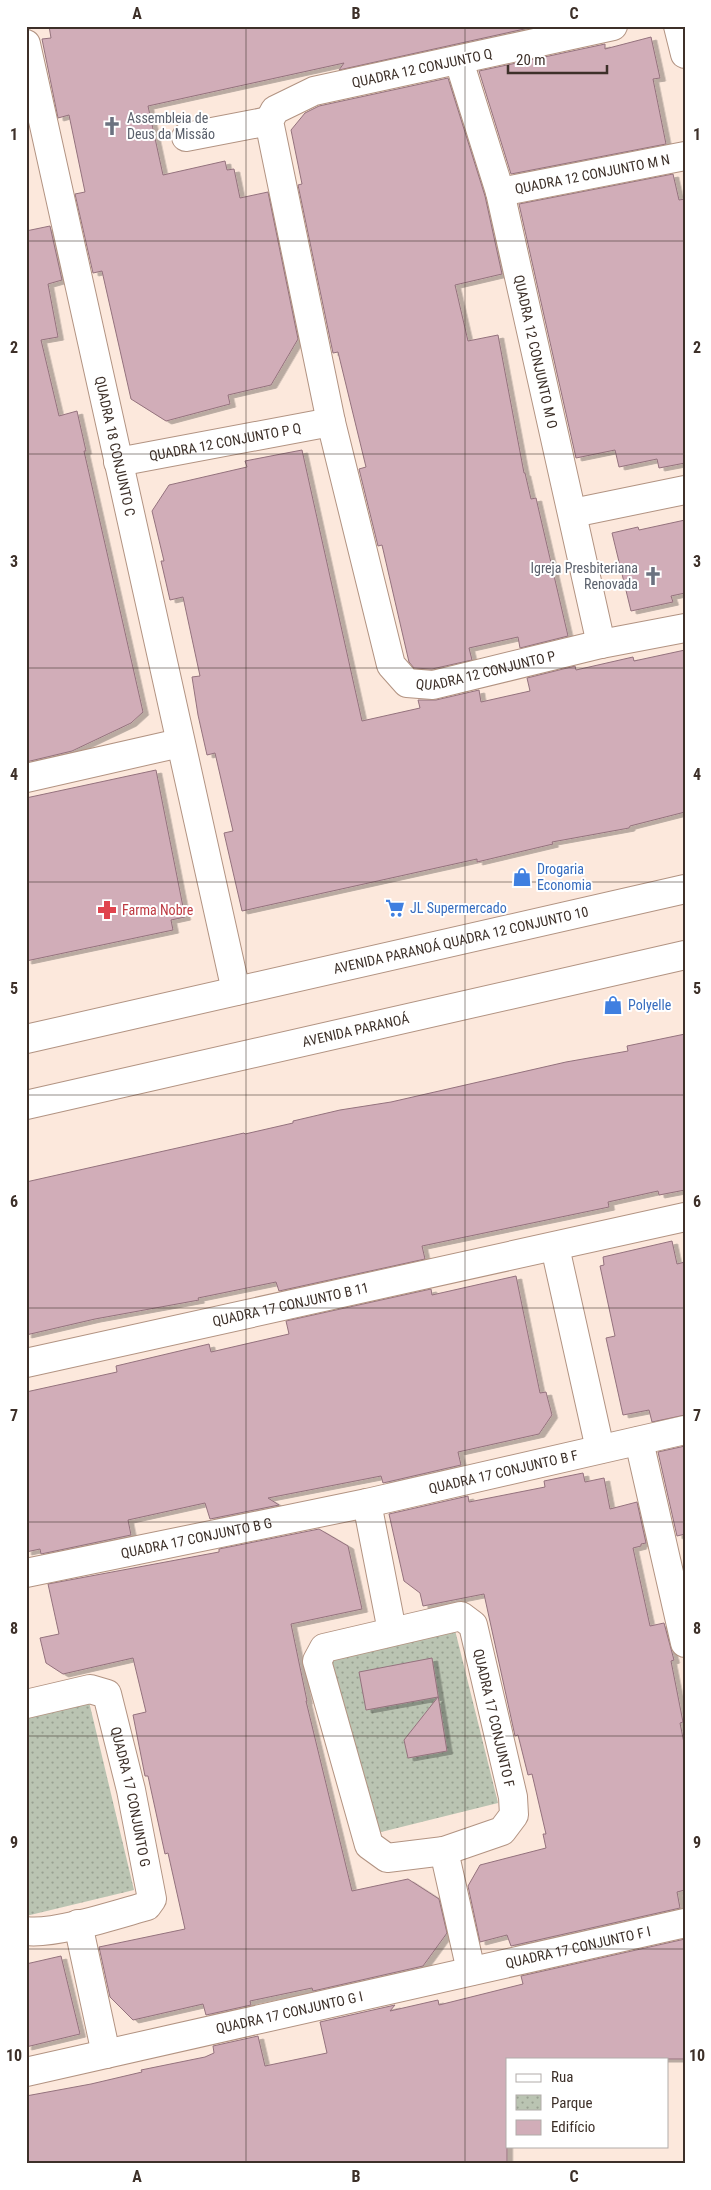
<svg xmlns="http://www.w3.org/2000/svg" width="711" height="2190" viewBox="0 0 711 2190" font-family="'Roboto Condensed',sans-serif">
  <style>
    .park { fill: url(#park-dots) }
    .building { fill: #d1adb8; stroke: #94727d; filter: url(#shadow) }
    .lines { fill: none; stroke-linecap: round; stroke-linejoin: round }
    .minor-casing { stroke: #b29382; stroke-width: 30 }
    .tertiary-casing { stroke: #b29382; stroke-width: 30 }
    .minor { stroke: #fff; stroke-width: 28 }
    .tertiary { stroke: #fff; stroke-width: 28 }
    .grid { fill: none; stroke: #3d3029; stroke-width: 1; stroke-opacity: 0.55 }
    .labels { text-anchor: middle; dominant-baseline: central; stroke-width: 4; stroke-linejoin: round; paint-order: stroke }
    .street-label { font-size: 14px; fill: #3d3029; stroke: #fff }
    .worship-label { font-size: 14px; fill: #5b616d; stroke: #fff; text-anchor: start }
    .shop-label { font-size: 14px; fill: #366cbe; stroke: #fff; text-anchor: start }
    .health-label { font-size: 14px; fill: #be3a42; stroke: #fff; text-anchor: start }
    .neatline { fill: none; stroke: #3d3029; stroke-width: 2 }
    .grid-label { font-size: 16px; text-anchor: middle; font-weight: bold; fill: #3d3029 }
  </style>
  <defs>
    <pattern id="park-dots" width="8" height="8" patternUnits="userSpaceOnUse" patternTransform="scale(1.25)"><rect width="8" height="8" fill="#bac4b2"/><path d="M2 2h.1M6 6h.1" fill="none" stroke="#98a091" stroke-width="1.8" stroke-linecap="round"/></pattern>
    <filter id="shadow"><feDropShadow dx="5.5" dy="3" stdDeviation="0" flood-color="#0004"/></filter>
  </defs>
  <rect width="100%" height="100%" fill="#fce8dc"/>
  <path class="park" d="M453,1622l45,181 -129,32 -45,-181z
    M85,1685l49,205 -108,26v-216z"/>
  <path class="building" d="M49,26h489l-199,44 5,-7 -196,43 15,69 62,-14 2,9 7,-1 6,29 28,-6 30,147 -27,46 -43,10 2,9 -64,17 -35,-22 -29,-128 -9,2 -18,-79 10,-2 -16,-77 -11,3 -16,-79 9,-1z
    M651,37l9,41 -7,1 13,65 -155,30 -32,-103 126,-27v5z
    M448,78l37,118 17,78 -47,11 13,56 30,-6 26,138h1l6,26 5,-1 32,138 -48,12 -2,-11 -49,11 3,12 -40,9 -18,-1 -5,-6 -27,-117 -4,1 -19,-77 7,-2 -28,-115 -5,1 -35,-168 4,-1 -11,-54 14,-17 14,-7z
    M673,174l6,26 6,-1v264l-26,5 -2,-9 -38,8 -4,-17 -39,8 -57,-254z
    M50,226l12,54 -14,4 10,53 -17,3 18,76 18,-5 9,40h-2l59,261 -12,11 -59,28 -46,11v-531z
    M302,450l60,271 58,-13 -2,-8h18l43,-10 2,12 49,-11 -3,-13 48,-12 1,4 57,-13 1,4 51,-11v162l-55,14 -1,2 -77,14 1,2 -76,18v-3l-235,52 -18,-78 9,-2 -18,-78 -8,2 -9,-40 -6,-38 8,-1 -17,-79 -13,3 -9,-39h3l-12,-50 17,-26 78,-18 -2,-6z
    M685,520v73l-14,3 2,6 -42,9 -19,-78 26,-6 1,3z
    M156,770l29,147 -14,3 2,10 -147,31v-163z
    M685,1034v156l-26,5 -1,-4 -50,11 1,5 -187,39 3,13 -146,32 -3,-9 -78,16 1,2 -104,19 -69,16v-153l218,-49 1,1 48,-11v-2l47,-11 51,-8 175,-40 62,-11 -1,-5z
    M672,1241l5,23 8,-2v153l-33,7 -3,-12 -26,5 -17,-77 9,-2 -15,-70 4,-1 -1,-8z
    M516,1276l24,117 6,-1 6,23 -13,19 -81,18 3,13 -78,18 -2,-7 -113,22 11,7 -69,14 -5,-16 -77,17 3,15 -90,19 -1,-5 -14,3v-160l91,-20 -1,-6 93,-22 2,8 78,-18 -3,-13 145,-32 1,6z
    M685,1446v88l-8,2 -19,-84z
    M583,1473l2,9 19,-4 6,31 27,-7 9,41 -5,1v2l-8,2 17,78 14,-3 10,37 -3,1 12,61 -3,1 5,25v142l-8,2 3,16 -169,38 -4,-11 -27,7 -12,-56 12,-21 66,-17 -3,-14h3l-14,-60 -4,1 -10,-40 -3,1 -31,-142 -61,12 -3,-13 -16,-12 -15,-67 79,-18 1,6 76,-15 -1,-6z
    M319,1529l29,17 14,63 -71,15 16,77h-1l46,190 56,-12 31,20 8,34 -24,33 -110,25 -1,-3 -62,13 1,4 -45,10 -3,-11 -70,16 -23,-23 -11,-50 86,-18 -17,-76 -3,1 -17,-78h-3l-12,-61 13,-3 -13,-54 -70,16 -17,-11 -6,-25 19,-4 -11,-50 171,-32v-3z
    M432,1658l15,93 -39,7 -4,-18 34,-43 -72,13 -7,-38z
    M685,1939v120h-178v105h-481v-68l65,-12 51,-12 -1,-2 64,-13 9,-4 -1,-7 45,-10 7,30 62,-13 -7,-31 75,-17 -5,6 48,-11 1,5 84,-21 -2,-8z
    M61,1956l19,78 -54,13v-83z"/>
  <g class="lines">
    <g class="minor-casing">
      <g id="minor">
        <path id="s1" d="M613,26l-299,65 -39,19 -6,11 62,301 60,243 16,18 26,2 168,-41 84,-16"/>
        <path d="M678,26l7,28"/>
        <path id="s2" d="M26,44l210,947"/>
        <path id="s3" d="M459,61l41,131 101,452"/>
        <path d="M186,137l83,-16"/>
        <path id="s4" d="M500,192l185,-36"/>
        <path id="s5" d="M118,462l213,-40"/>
        <path d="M573,513l112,-23"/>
        <path d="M26,778l154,-35"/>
        <path d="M555,1247l45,202"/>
        <path id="s6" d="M26,1363l659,-146"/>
        <path d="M639,1441l46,202"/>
        <path d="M367,1503l25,128"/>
        <path id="s7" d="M26,1573l341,-70 318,-73"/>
        <path d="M461,1616l12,9 40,172 1,18 -12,16 -58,20 -57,7 -18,-13 -52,-184 7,-13z"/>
        <path id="s8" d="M26,1704l64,-15 17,5 24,96 21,109 -5,7c-29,8 -93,29 -121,25"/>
        <path d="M444,1851l27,120"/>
        <path d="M78,1924l28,130"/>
        <path id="s9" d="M26,2072l659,-149"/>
      </g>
    </g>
    <g class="tertiary-casing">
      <g id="tertiary">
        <path id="s10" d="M26,1039l659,-150"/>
        <path id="s11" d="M26,1105l659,-150"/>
      </g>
    </g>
    <use href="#minor" class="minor"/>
    <use href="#tertiary" class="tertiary"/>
  </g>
  <path class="grid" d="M246,26v2138M465,26v2138M26,241h659M26,454h659M26,668h659M26,882h659M26,1095h659M26,1308h659M26,1522h659M26,1736h659M26,1949h659"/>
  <defs>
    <g id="church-bare" transform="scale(1.5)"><path d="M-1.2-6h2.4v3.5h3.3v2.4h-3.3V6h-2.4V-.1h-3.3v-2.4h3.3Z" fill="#6b7280" stroke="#fff" stroke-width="2.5" paint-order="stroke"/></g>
    <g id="shop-bare" transform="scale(1.5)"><path d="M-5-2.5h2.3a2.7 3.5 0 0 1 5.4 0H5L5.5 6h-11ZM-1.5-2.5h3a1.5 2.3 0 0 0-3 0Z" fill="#3f7fe0" stroke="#fff" stroke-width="2.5" paint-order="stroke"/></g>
    <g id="supermarket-bare" transform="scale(1.5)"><path d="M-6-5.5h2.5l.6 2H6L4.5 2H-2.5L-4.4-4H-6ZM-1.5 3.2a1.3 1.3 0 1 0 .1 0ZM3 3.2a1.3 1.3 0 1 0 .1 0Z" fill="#3f7fe0" stroke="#fff" stroke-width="2.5" paint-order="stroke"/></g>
    <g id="pharmacy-bare" transform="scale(1.5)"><path d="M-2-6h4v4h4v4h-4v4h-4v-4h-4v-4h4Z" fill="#e0444e" stroke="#fff" stroke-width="2.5" paint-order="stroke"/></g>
  </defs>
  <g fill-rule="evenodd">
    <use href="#church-bare" x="112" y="126"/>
    <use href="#church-bare" x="653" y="576"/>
    <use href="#shop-bare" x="522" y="877"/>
    <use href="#supermarket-bare" x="395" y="908"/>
    <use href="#pharmacy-bare" x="107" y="910"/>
    <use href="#shop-bare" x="613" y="1005"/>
  </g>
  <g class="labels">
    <g class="street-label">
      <text transform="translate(422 68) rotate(-12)">QUADRA 12 CONJUNTO Q</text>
      <text stroke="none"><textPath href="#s4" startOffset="94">QUADRA 12 CONJUNTO M N</textPath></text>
      <text stroke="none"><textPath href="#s3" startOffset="301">QUADRA 12 CONJUNTO M O</textPath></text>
      <text stroke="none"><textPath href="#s5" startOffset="109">QUADRA 12 CONJUNTO P Q</textPath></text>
      <text stroke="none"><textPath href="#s2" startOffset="412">QUADRA 18 CONJUNTO C</textPath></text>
      <text stroke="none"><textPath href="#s1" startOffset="1024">QUADRA 12 CONJUNTO P</textPath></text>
      <text stroke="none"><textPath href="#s10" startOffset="446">AVENIDA PARANOÁ QUADRA 12 CONJUNTO 10</textPath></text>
      <text stroke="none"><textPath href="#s11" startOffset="338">AVENIDA PARANOÁ</textPath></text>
      <text stroke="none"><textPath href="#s6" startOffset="271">QUADRA 17 CONJUNTO B 11</textPath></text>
      <text stroke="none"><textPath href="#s7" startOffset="488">QUADRA 17 CONJUNTO B F</textPath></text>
      <text stroke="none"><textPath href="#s7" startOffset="174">QUADRA 17 CONJUNTO B G</textPath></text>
      <text transform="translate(494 1718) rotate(77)">QUADRA 17 CONJUNTO F</text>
      <text stroke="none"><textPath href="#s8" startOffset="189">QUADRA 17 CONJUNTO G</textPath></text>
      <text stroke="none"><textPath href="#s9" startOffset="566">QUADRA 17 CONJUNTO F I</textPath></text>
      <text stroke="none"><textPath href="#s9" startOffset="270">QUADRA 17 CONJUNTO G I</textPath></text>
    </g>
    <g class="worship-label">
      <text x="127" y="118">Assembleia de<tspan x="127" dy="16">Deus da Missão</tspan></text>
      <text x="638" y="568" text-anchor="end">Igreja Presbiteriana<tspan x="638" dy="16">Renovada</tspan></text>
    </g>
    <g class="shop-label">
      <text x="537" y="869">Drogaria<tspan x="537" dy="16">Economia</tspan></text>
      <text x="410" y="908">JL Supermercado</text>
      <text x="628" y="1005">Polyelle</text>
    </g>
    <g class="health-label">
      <text x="122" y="910">Farma Nobre</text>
    </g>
  </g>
  <rect width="711" height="2190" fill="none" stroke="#ffffff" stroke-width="55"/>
  <rect x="506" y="2058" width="162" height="90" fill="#ffffff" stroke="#b1aca9"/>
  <rect x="516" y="2074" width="25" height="8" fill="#ffffff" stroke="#b1aca9"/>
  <text x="551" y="2082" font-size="15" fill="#3d3029">Rua</text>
  <rect x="516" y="2095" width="25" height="15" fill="url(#park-dots)" stroke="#b1aca9"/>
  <text x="551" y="2108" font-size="15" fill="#3d3029">Parque</text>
  <rect x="516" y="2120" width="25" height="15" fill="#d1adb8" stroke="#b1aca9"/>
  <text x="551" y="2132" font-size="15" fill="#3d3029">Edifício</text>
  <path d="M508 65v8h99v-8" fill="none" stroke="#3d3029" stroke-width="2.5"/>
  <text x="516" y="65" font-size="15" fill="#3d3029" stroke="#ffffff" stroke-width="4" paint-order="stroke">20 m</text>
  <rect x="28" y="28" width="656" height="2134" class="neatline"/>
  <g class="grid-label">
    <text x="137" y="19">A</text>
    <text x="356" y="19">B</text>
    <text x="574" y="19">C</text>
    <text x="14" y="140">1</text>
    <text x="697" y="140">1</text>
    <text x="14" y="353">2</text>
    <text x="697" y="353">2</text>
    <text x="14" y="567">3</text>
    <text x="697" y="567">3</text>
    <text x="14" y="780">4</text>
    <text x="697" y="780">4</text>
    <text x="14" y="994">5</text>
    <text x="697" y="994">5</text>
    <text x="14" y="1207">6</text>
    <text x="697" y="1207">6</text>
    <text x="14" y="1421">7</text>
    <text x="697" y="1421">7</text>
    <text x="14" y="1634">8</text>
    <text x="697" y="1634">8</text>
    <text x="14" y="1848">9</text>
    <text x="697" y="1848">9</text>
    <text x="14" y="2061">10</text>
    <text x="697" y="2061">10</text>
    <text x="137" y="2182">A</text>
    <text x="356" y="2182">B</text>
    <text x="574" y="2182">C</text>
  </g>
</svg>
